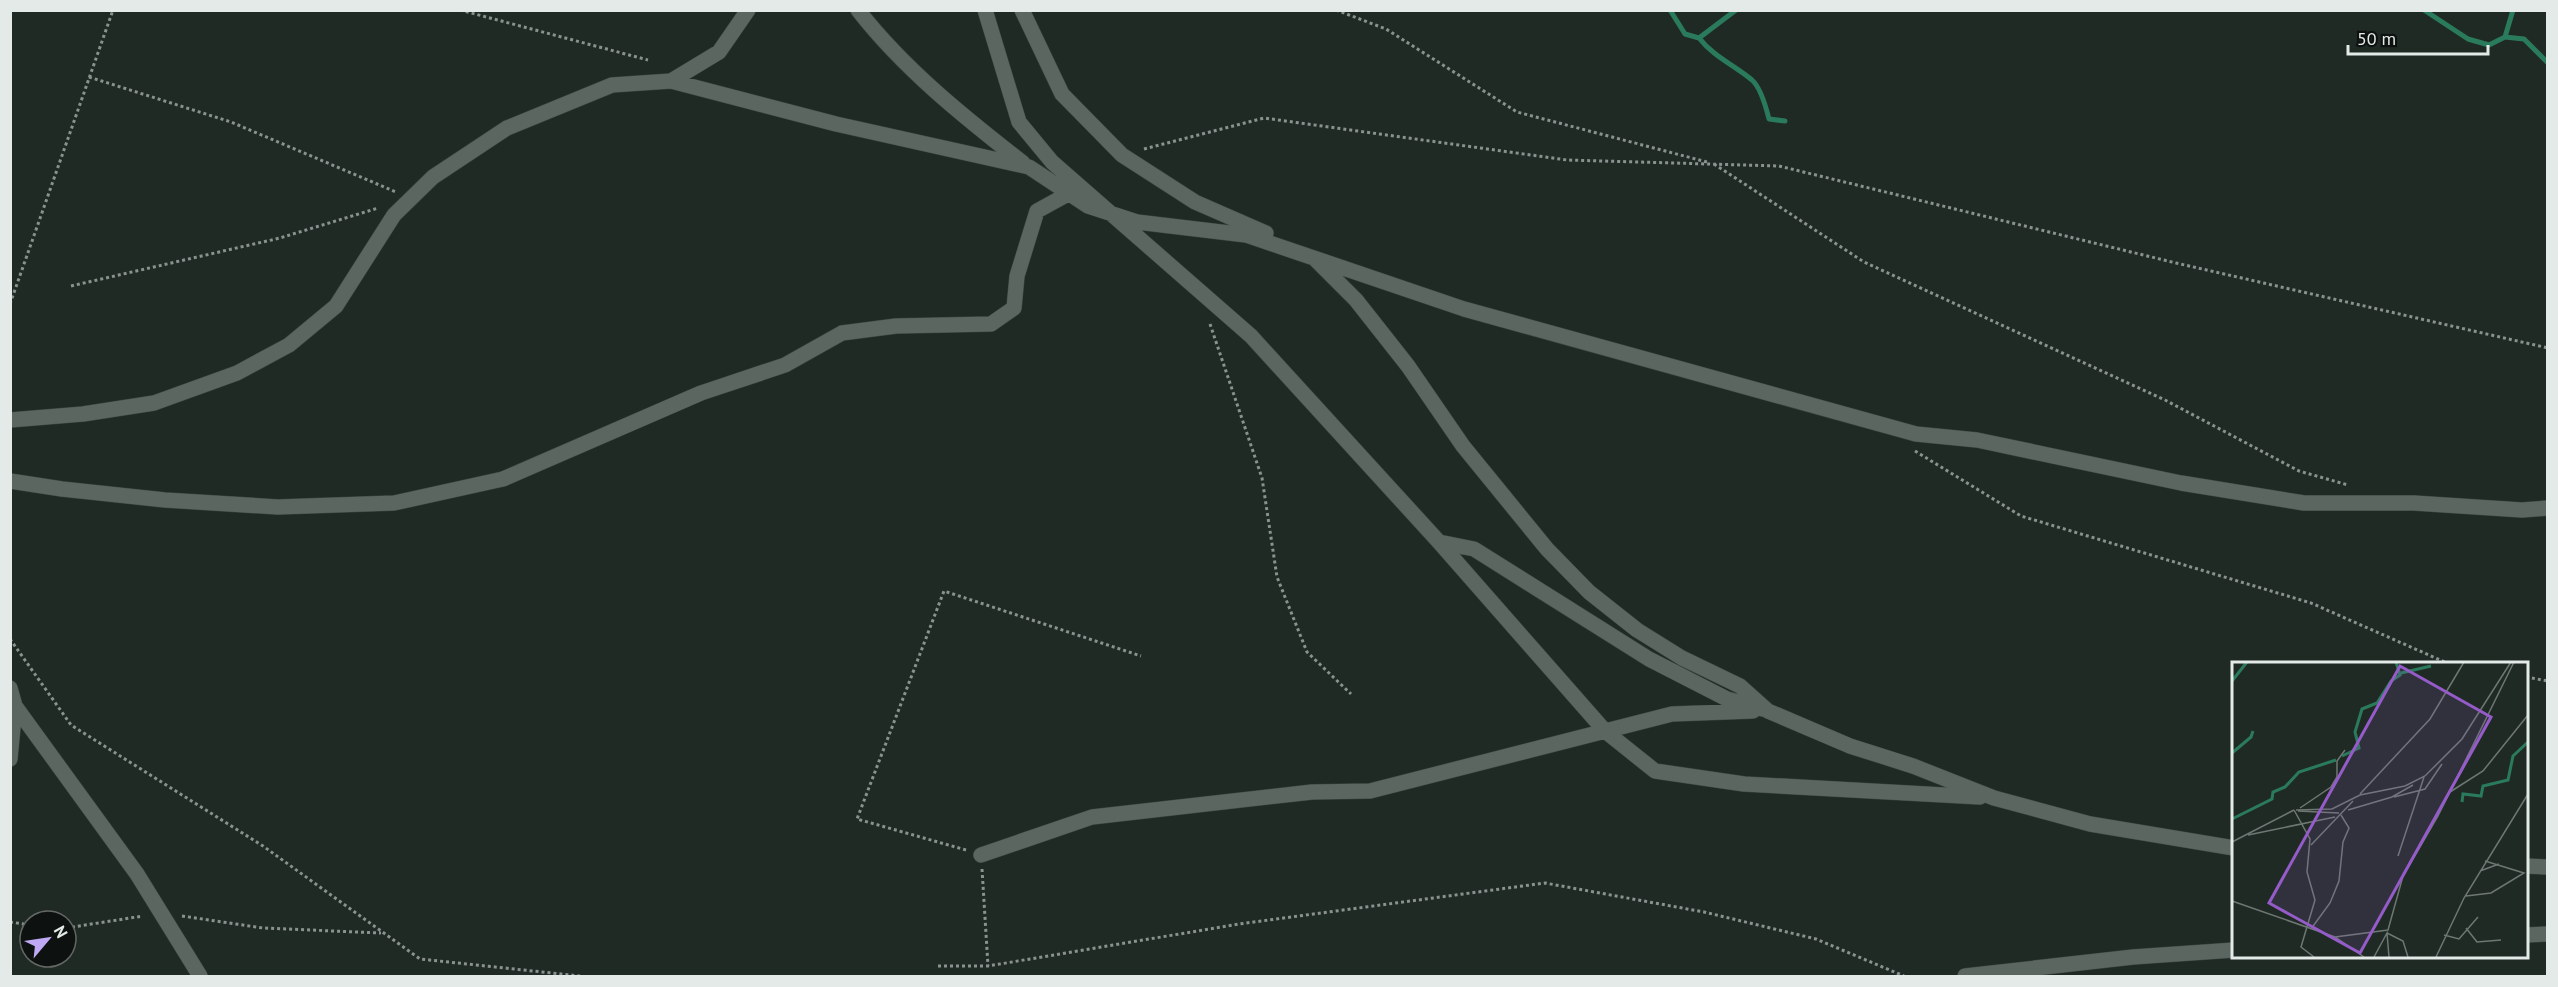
<svg xmlns="http://www.w3.org/2000/svg" width="2558" height="987" viewBox="0 0 2558 987" font-family="'PT Sans',sans-serif">
  <style>
    .lines { fill: none; stroke-linecap: round; stroke-linejoin: round }
    .stream { stroke: #2a7a5c; stroke-width: 5 }
    .street-casing { stroke: #3d4642; stroke-width: 16 }
    .path { stroke: #8a928f; stroke-width: 3; stroke-dasharray: 3 3; stroke-linecap: butt }
    .street { stroke: #5b6661; stroke-width: 15 }
    .inset-river { fill: none; stroke: #2a7a5c; stroke-width: 3 }
    .inset-road { fill: none; stroke: #6e7773; stroke-width: 1.5 }
    .view { fill: #955cc9; fill-opacity: 0.15; stroke: #955cc9; stroke-width: 3 }
    .inset-edge { fill: none; stroke: #e3eae7; stroke-width: 3 }
  </style>
  <rect width="100%" height="100%" fill="#202a25"/>
  <g class="lines">
    <path class="stream" d="M1670,10l15,24 14,4 37,-28
      M2424,10l44,29 21,6 16,-8 8,-27
      M2505,37l19,2 24,24
      M1699,38c15,19 35,27 53,42 9,8 14,27 17,39l16,2"/>
    <g class="street-casing">
      <path id="street" d="M858,10c46,59 106,107 165,153
        M985,10l34,112 33,40 199,174 188,206 35,7 175,110 78,40 36,10
        M1022,10l40,84 60,61 73,47 71,31
        M671,81l165,43 193,43 59,39 49,16 109,13 218,74 452,125 61,6 204,43 123,20h110l108,7 26,-2
        M1316,260l40,40 52,66 55,80 84,103 42,43 48,38 45,28 58,28 28,25 82,35 63,20 81,32 96,26 144,24
        M10,420l73,-6 71,-11 83,-30 52,-28 47,-39 58,-91 39,-38 74,-49 105,-43 59,-4 48,-29 29,-42
        M10,481l52,8 103,11 113,7 116,-4 109,-24 198,-86 84,-28 57,-32 54,-7 95,-2 23,-16 3,-32 20,-65 31,-17
        M1439,542l166,189 50,40 89,13 236,13
        M10,688l5,18 -5,53
        M15,706l122,168 63,102
        M981,855l111,-38 220,-25 58,-1 302,-77 81,-3
        M2526,866l22,1
        M2526,935l22,-1
        M1965,976l168,-19 101,-7"/>
    </g>
    <path class="path" d="M460,10l188,50
      M1336,10l50,19 131,83 190,50
      M89,77l142,45 165,70
      M1144,149l120,-31 303,42 212,6 397,97 372,85
      M1714,164l150,98 301,138 134,71 49,14
      M71,286l209,-48 98,-30
      M10,304l103,-294
      M1210,324l52,154 15,99 30,75 44,42
      M1915,451l106,65 290,87 136,60
      M10,639l61,86 192,121 157,113 160,17
      M2526,677l22,4
      M966,850l-109,-31 87,-228 197,65
      M982,869l6,97
      M182,916l81,12 118,5
      M10,922l20,3
      M66,928l77,-12
      M938,966h50l251,-42 306,-41 159,29 112,27 88,37"/>
    <use href="#street" class="street"/>
  </g>
  <g transform="translate(2232 662)">
    <rect width="296" height="296" fill="#202a25"/>
    <path class="inset-river" d="M169,11l30,-7M0,19l15,-19M0,91l19,-16 2,-6M110,94l17,-8 -4,-16 7,-23 15,-6 14,-22 9,-6 -4,-13M230,140l1,-8 18,2 2,-10 25,-6 5,-24 15,-14M0,157l40,-20 1,-7 12,-5 14,-15 37,-12"/>
    <path class="inset-road" d="M218,130l33,-21 45,-56M128,132l70,-75 34,-57M162,135l31,-8 17,-25M68,146l31,-21 6,-10v-16l8,-11M62,148l16,29 -3,33 8,28 -14,47 13,10M64,148l36,-1 28,-14 45,-9 20,-10 37,-37 49,-77M116,148l44,-13 21,-12M66,149l41,2M16,173l87,-18M0,180l62,-32M79,183l42,-44M166,194l26,-79M248,209l19,-7M234,234l25,-3 33,-20 -39,-12M0,239l103,36 29,20M234,266l11,14 24,-2M79,267l19,-26 9,-22 4,-39 6,-14 -8,-13M155,271l16,8 5,16M212,273l15,4 19,-22M103,275l53,-7 15,-54 35,-60 76,-154M142,295l13,-24 2,24M204,295l28,-59 64,-104"/>
    <path class="view" d="M168,4l91,51 -131,236 -91,-50z"/>
    <rect width="296" height="296" class="inset-edge"/>
  </g>
  <rect width="2558" height="987" fill="none" stroke="#e3eae7" stroke-width="24"/>
  <g transform="translate(48 939) rotate(61)"><circle r="28" fill="#0d110f" stroke="#636865" stroke-width="1.5"/>
  <path d="M0-4.5L10 22L0 15L-10 22Z" fill="#bfa9f4"/>
  <text y="-9" font-size="16" font-weight="bold" text-anchor="middle" fill="#e3eae7">N</text>
  </g>
  <path d="M2348 45v9h140v-9" fill="none" stroke="#e3eae7" stroke-width="3"/>
  <text x="2357" y="45" font-size="18" fill="#e3eae7" stroke="#0d110f" stroke-width="4.5" paint-order="stroke">50 m</text>
</svg>
